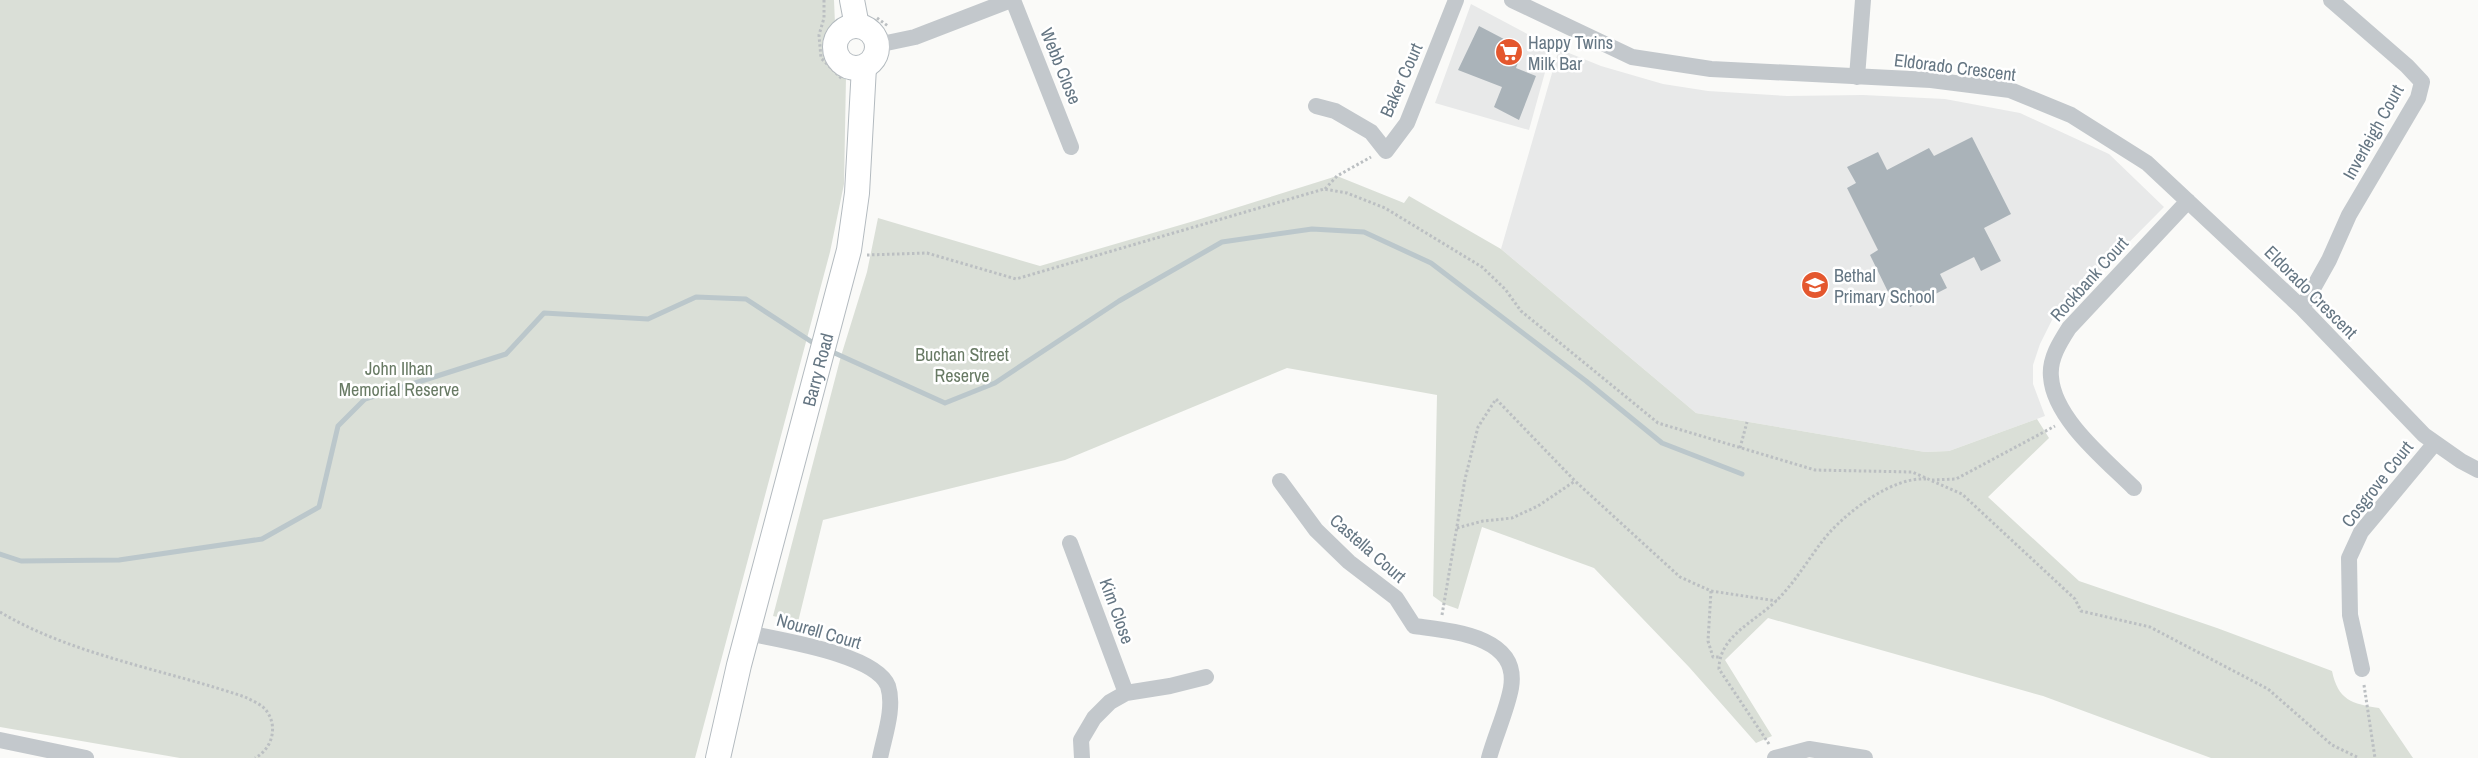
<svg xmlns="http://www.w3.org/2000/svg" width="2478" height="758" viewBox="0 0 2478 758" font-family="'Archivo Narrow',sans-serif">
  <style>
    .built { fill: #e8e9e9 }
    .green { fill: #dadfd7 }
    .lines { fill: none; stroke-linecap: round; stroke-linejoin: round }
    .stream { stroke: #bbc7cb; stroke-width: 5 }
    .building { fill: #aab3b9 }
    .secondary-casing { stroke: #b3babf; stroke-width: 26 }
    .path { stroke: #bbbfc2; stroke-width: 3; stroke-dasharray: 2.5 2.5; stroke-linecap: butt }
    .street { stroke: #c3c8cc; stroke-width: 16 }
    .secondary { stroke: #fff; stroke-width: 24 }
    .labels { text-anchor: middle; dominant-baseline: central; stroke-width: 5; stroke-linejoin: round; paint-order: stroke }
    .poi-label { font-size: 18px; fill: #657683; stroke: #fff; text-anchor: start }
    .street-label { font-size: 18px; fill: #657683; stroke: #fff }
    .park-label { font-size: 18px; fill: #687a64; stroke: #fff }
  </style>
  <rect width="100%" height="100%" fill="#fafaf8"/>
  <path class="built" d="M1471,4l81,43 -23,83 -94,-27z
    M1559,49l42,17 62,18 45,7 79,5 76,-1 82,4 75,14 89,41 55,53 -112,113 -12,24 -7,21v19l12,32 -96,35 -24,1 -229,-39 -195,-164z"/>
  <path class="green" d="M0,0h834l1,24 -8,22 2,13 17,18 -2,107 -14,68 -135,506h-515l-180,-31z
    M1337,176l67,27 5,-7 92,53 195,164 229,39 24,-1 88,-32 12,19 -61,59 91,84 138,47 115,43c6,29 20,33 47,37l34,50h-202l-168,-62 -275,-78 -43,42 47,76 -16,7 -67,-76 -95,-99 -112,-41 -24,82 -14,-5 -11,-8 4,-201 -150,-27 -222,92 -242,60 -25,102 -25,-6 68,-260 26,-84 11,-54 162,48 154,-45z"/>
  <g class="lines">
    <path class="stream" d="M828,350l117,53 50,-20 124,-82 103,-59 90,-13 52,3 67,31 155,118 76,62 80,31
      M0,554l21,7 98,-1 143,-21 57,-32 19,-81 27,-27 141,-45 38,-41 104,6 48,-22 50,2 72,47"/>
  </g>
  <path class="building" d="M1479,26l44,23 -7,19 20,8 -17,44 -25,-13 8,-20 -44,-17z
    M1972,137l39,77 -27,14 17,33 -20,10 -7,-14 -34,17 7,14 -37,19 -8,-15 -11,6 -21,-43 8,-5 -31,-62 9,-5 -9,-16 31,-15 9,18 42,-22 5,8z"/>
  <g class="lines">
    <g class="secondary-casing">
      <g id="secondary">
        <path d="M852,0l5,26"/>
        <circle cx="856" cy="47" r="21"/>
        <path id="s1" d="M718,758l21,-93 110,-415 8,-57 7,-126"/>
      </g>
    </g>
    <path class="path" d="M824,0v18l-5,17 2,23 22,22
      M877,18l11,8
      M1325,189l12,-13 34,-19
      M867,255l60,-2 89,26 308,-90 23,4 38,15 97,59 23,22 16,22 137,112 157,47 97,2 50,22 113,105 6,12 69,16 118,62 64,56 27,13
      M1740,448l7,-26
      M1932,480l24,-1 99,-53
      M1457,528l26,-7 29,-3 26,-12 37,-25
      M1711,591l-3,50 5,16h6
      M0,612c72,43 166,58 245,85 6,3 13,6 18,10 16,15 11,41 -8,51
      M1442,615l23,-136 13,-52 18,-28 79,82 105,96 31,14 66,10
      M2364,685l11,73
      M1769,744l-50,-75c0,-34 38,-48 59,-70 20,-20 33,-45 51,-66 22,-24 64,-56 97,-54"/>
    <path class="street" d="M1013,0l58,147
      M1512,0l120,57 79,12 220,11 79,10 61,25 76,48 155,145 122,127 37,26 17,9
      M877,45l38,-8 96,-37
      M1857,77l6,-77
      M1316,106l19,5 36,21 15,19 21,-28 49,-123
      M2302,308l27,-48 20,-45 69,-117 4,-16 -15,-16 -76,-66
      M1280,481l36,49 33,32 47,36 18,28c36,5 106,9 97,62 -4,22 -16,48 -22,70
      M2134,488c-28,-28 -80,-69 -83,-111 -2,-18 9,-35 18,-49l119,-127
      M1070,543l56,150
      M748,633c31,7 128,21 140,53 7,22 -4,51 -8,72
      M2362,669l-12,-54 -1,-57 12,-26 74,-89
      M0,740l86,18
      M1082,758l-1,-18 13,-22 16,-16 16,-9 44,-7 36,-9
      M1775,758l34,-9 56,9"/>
    <use href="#secondary" class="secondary"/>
  </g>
  <defs>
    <g id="supermarket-disc" transform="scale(1.4375)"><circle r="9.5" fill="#e4572e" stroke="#fff"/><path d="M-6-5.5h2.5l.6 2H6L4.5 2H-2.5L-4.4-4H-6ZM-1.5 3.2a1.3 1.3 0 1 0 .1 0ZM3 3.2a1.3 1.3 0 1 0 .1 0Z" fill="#fff"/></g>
    <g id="school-disc" transform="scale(1.4375)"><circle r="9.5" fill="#e4572e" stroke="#fff"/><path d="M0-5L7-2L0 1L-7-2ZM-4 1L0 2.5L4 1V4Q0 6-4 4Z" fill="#fff"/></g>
  </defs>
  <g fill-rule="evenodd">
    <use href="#supermarket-disc" x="1509" y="52"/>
    <use href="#school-disc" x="1815" y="285"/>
  </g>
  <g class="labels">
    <g class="poi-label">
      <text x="1528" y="42">Happy Twins<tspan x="1528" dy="21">Milk Bar</tspan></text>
      <text x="1834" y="275">Bethal<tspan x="1834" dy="21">Primary School</tspan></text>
    </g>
    <g class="street-label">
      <text transform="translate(1061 66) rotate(68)">Webb Close</text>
      <text transform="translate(1955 67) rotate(7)">Eldorado Crescent</text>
      <text transform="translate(1401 80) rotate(-66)">Baker Court</text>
      <text transform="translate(2373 132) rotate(-61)">Inverleigh Court</text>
      <text transform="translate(2089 279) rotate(-48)">Rockbank Court</text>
      <text transform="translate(2311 292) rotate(45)">Eldorado Crescent</text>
      <text stroke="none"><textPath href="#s1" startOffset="401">Barry Road</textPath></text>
      <text transform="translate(2377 484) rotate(-52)">Cosgrove Court</text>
      <text transform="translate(1368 548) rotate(41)">Castella Court</text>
      <text transform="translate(1117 611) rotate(70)">Kim Close</text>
      <text transform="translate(819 631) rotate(16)">Nourell Court</text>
    </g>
    <g class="park-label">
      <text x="962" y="354">Buchan Street<tspan x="962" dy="21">Reserve</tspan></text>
      <text x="399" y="368">John Ilhan<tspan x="399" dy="21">Memorial Reserve</tspan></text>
    </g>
  </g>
</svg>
